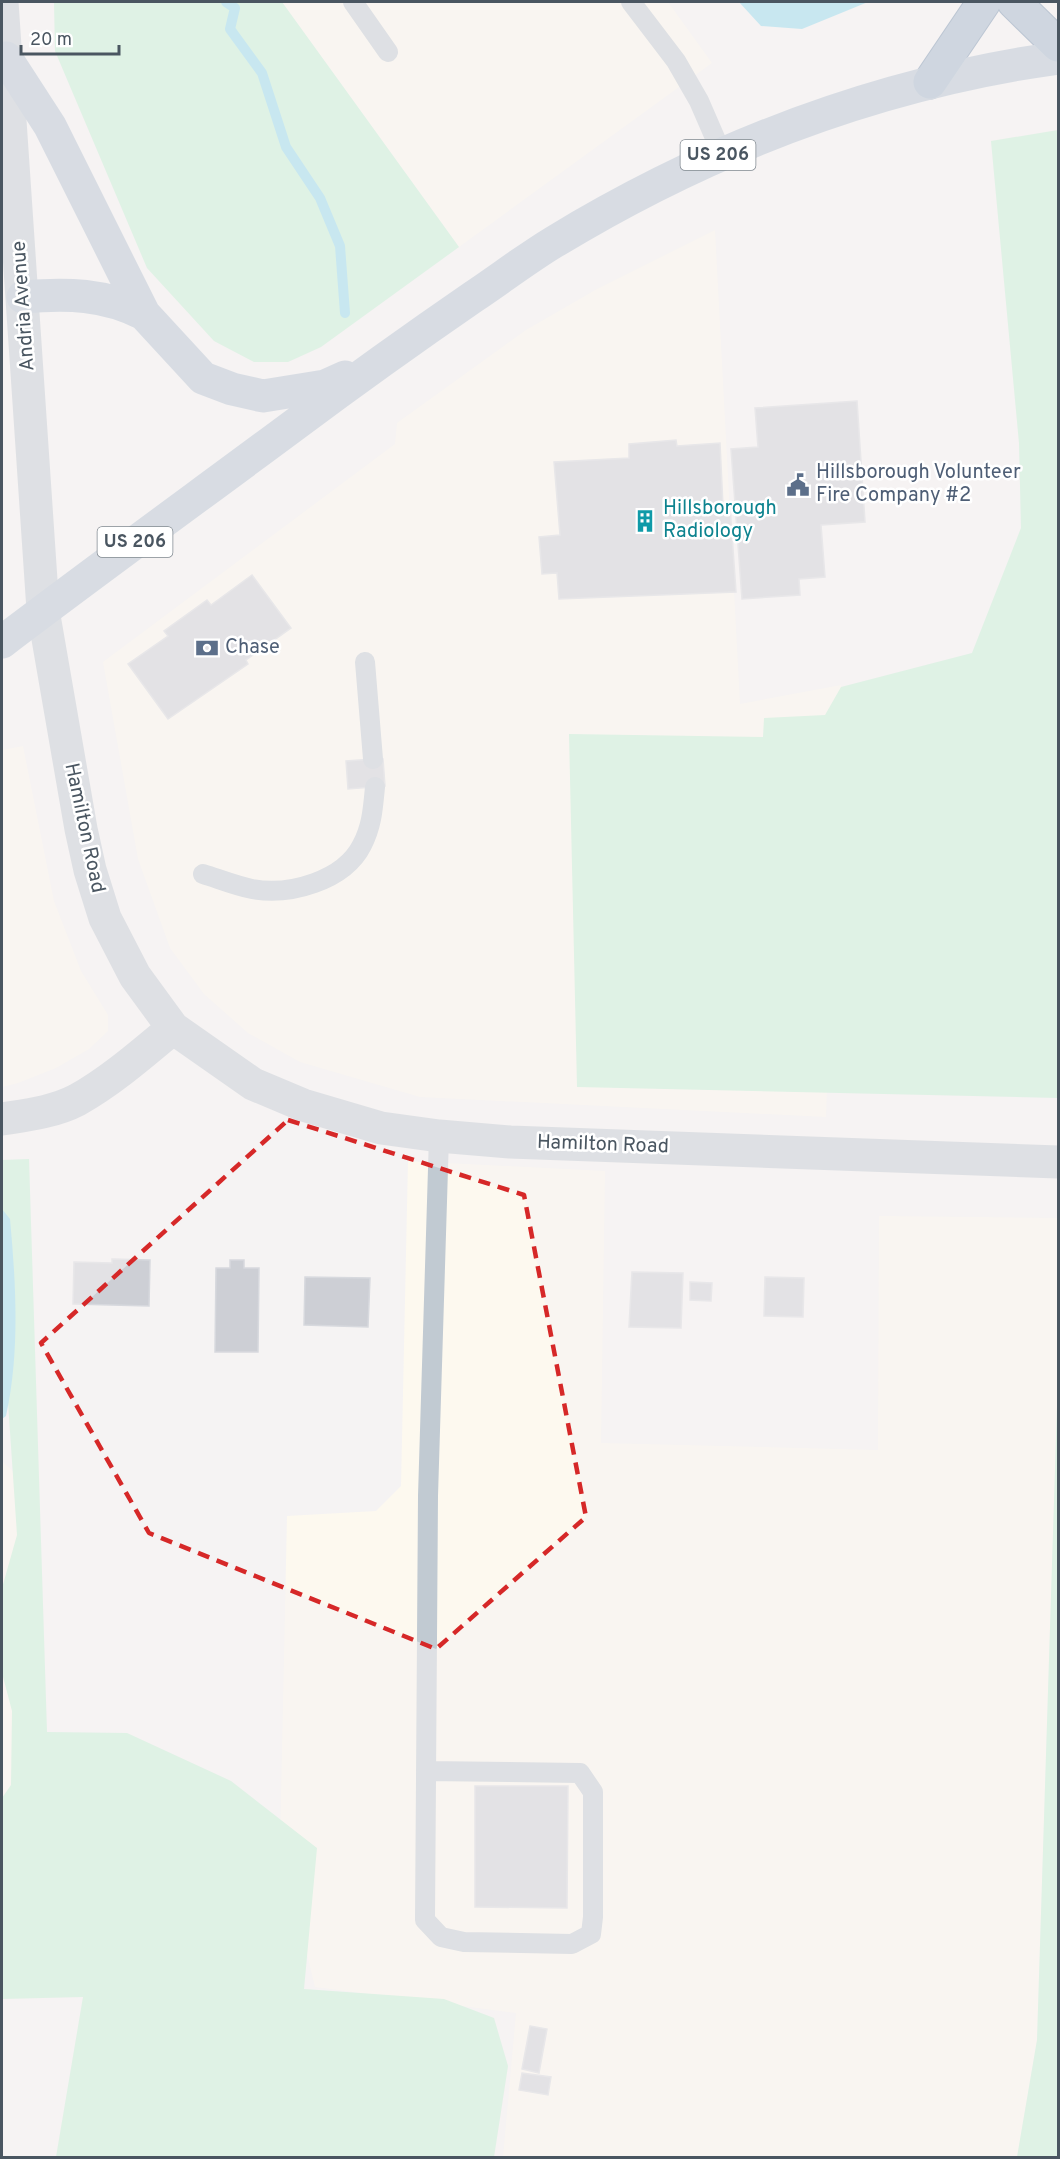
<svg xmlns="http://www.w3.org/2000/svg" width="1060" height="2159" viewBox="0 0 1060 2159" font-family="Overpass,sans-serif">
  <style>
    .commercial { fill: #fdf9ef }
    .green { fill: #c3f1d5 }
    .water { fill: #90daee }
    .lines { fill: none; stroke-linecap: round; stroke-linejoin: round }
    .stream { stroke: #90daee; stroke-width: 10 }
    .building { fill: #cdcfd5; stroke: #d7d9de; stroke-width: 1.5 }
    .trunk-casing { stroke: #7690ad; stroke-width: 35 }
    .service { stroke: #c1cad2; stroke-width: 20 }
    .tertiary { stroke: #c1cad2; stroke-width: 33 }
    .primary { stroke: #b3c2d1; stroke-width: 33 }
    .trunk { stroke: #9fb4c9; stroke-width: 33 }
    .marked { fill: none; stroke: #d62828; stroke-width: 4.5; stroke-dasharray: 12 8; stroke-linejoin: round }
    .labels { text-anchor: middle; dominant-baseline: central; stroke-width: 5; stroke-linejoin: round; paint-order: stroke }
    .shield { fill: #fff; stroke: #808990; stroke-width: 1.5 }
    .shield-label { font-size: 18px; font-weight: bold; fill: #4a5661 }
    .street-label { font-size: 20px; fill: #4a5661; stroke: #fff }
    .service-label { font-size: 20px; fill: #4e5e75; stroke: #fff; text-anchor: start }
    .culture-label { font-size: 20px; fill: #0d838f; stroke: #fff; text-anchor: start }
  </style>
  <rect width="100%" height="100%" fill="#f5f3f3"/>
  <path class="commercial" d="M282,2h386l44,61 -253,184z
    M715,230l25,474 101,-19 -15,432 -406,-20 -120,-35 -52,-29 -44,-39 -34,-46 -32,-89 -35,-197 292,-218 2,-21 129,-93 71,-41z
    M23,746l31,155 27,70 27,44v16l-19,18 -33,19 -38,15 -16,4v-337z
    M408,1161l197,10 -4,272 277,7 1,-234 179,2v156l-21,666 -20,117h-514l13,-144 -201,-26 -35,-143 7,-328 89,-5 25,-25z
    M2,1461l19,18 -1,318 -18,21z"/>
  <path class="green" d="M54,2h228l177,245 -138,100 -33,15h-34l-40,-21 -67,-73 -92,-217z
    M1058,130v968l-481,-11 -8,-353 194,3 1,-19 61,-3 16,-28 131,-34 49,-125 -2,-85 -28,-302z
    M29,1159l18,573 80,1 104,48 86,67 -13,141 140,10 50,19 14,48 -14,91h-438l27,-160 -81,2v-201l9,-13 1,-74 -10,-38v-85l15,-53 -13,-192 -2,-183z
    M1058,1374v783h-41l20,-117z"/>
  <path class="water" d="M739,2h129l-66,27 -41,-3z
    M2,1209l8,10c6,65 10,133 -4,197l-4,3z"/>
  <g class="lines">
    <path class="stream" d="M226,2l9,6 -5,21 32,44 24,74 34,51 20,48 5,67"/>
  </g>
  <path class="building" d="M857,401l8,121 -44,3 4,52 -26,2 1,16 -58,4 -11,-150 27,-2 -3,-39z
    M676,440l1,6 43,-3 3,63h7l6,86 -177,7 -2,-26 -15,1 -3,-37 21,-2 -6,-73 75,-4v-14z
    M252,575l39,53 -45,32 2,4 -80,55 -40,-55 40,-28 -4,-5 43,-31 4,5z
    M373,759h10l2,27 -37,3 -2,-28z
    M112,1259l38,1 -1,46 -76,-2 1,-42 38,1z
    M230,1260h14v8h15l-1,84h-43l1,-84h14z
    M632,1272l51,1 -2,55 -52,-1z
    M305,1277l65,1 -2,49 -64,-2z
    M765,1277l39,1 -1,39 -39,-1z
    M690,1282l22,1 -1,18 -21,-1z
    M475,1786h93l-1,122 -92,-1z
    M530,2026l17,3 -8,44 -17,-4z
    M522,2073l29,4 -3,18 -29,-5z"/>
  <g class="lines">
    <g class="trunk-casing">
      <path id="trunk" d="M1014,2l44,43
        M930,82l54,-80"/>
    </g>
    <path class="service" d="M353,2l35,50
      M631,2l45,59 23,40 23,53
      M365,662l8,97
      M203,874c16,5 33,12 49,15 37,7 92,-8 110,-44 10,-19 11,-37 13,-58
      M426,1771l154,2 13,19v125l-2,17 -19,10 -108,-2 -23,-5 -16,-17 3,-424 11,-360"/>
    <path class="tertiary" d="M2,2l41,608 38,219 9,41 15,48 30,58 38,52 80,56 50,21 78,23 58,8 71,6 548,20
      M2,1119c25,-4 52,-7 75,-19 34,-19 66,-47 96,-72"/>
    <path class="primary" d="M6,58l44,68 94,188 59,64 29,11 31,7 62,-10 20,-9
      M23,297c44,-4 82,-3 121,17
      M2,642c96,-73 194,-144 291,-216 59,-44 119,-87 180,-129 27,-18 53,-38 81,-55 155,-94 325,-159 504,-184"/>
    <use href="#trunk" class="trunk"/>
  </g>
  <path d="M0 0H1060V2159H0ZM288,1120l236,75 62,322 -150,132 -287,-116 -108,-190z" fill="#f5f3f3" fill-opacity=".55" fill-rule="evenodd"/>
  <path class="marked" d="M288,1120l236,75 62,322 -150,132 -287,-116 -108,-190z"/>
  <defs>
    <g id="civic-bare" transform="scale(1.8)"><path d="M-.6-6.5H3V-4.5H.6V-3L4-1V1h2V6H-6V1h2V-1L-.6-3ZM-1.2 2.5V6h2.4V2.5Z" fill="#5c6f8a" stroke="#fff" stroke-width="2.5" paint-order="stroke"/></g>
    <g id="building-bare" transform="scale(1.8)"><path d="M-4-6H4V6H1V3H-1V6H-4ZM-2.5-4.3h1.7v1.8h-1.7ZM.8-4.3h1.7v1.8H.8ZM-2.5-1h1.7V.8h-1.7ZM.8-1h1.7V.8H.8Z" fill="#0f9aa8" stroke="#fff" stroke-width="2.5" paint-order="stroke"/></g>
    <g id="bank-bare" transform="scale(1.8)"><path d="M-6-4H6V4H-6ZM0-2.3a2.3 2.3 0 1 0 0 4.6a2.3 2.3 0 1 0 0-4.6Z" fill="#5c6f8a" stroke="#fff" stroke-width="2.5" paint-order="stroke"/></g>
  </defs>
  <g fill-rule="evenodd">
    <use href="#civic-bare" x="798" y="485"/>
    <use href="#building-bare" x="645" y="521"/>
    <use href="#bank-bare" x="207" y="648"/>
  </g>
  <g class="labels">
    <g class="shield">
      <rect x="680.5" y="140" width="75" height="30" rx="4.5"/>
      <rect x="97.5" y="527" width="75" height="30" rx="4.5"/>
    </g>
    <g class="shield-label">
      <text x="718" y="155">US 206</text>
      <text x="135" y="542">US 206</text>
    </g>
    <g class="street-label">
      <text transform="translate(24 306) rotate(-94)">Andria Avenue</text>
      <text transform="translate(84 828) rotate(78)">Hamilton Road</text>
      <text transform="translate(603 1145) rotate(2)">Hamilton Road</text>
    </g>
    <g class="service-label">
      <text x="816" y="473">Hillsborough Volunteer<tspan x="816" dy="23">Fire Company #2</tspan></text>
      <text x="225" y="648">Chase</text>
    </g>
    <g class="culture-label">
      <text x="663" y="509">Hillsborough<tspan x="663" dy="23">Radiology</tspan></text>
    </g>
  </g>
  <rect width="1060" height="2159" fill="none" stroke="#4a5661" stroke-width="6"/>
  <path d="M21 45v9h98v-9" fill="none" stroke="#4a5661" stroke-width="3"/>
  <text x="30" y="45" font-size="18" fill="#4a5661" stroke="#ffffff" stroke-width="4.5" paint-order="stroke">20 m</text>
</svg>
